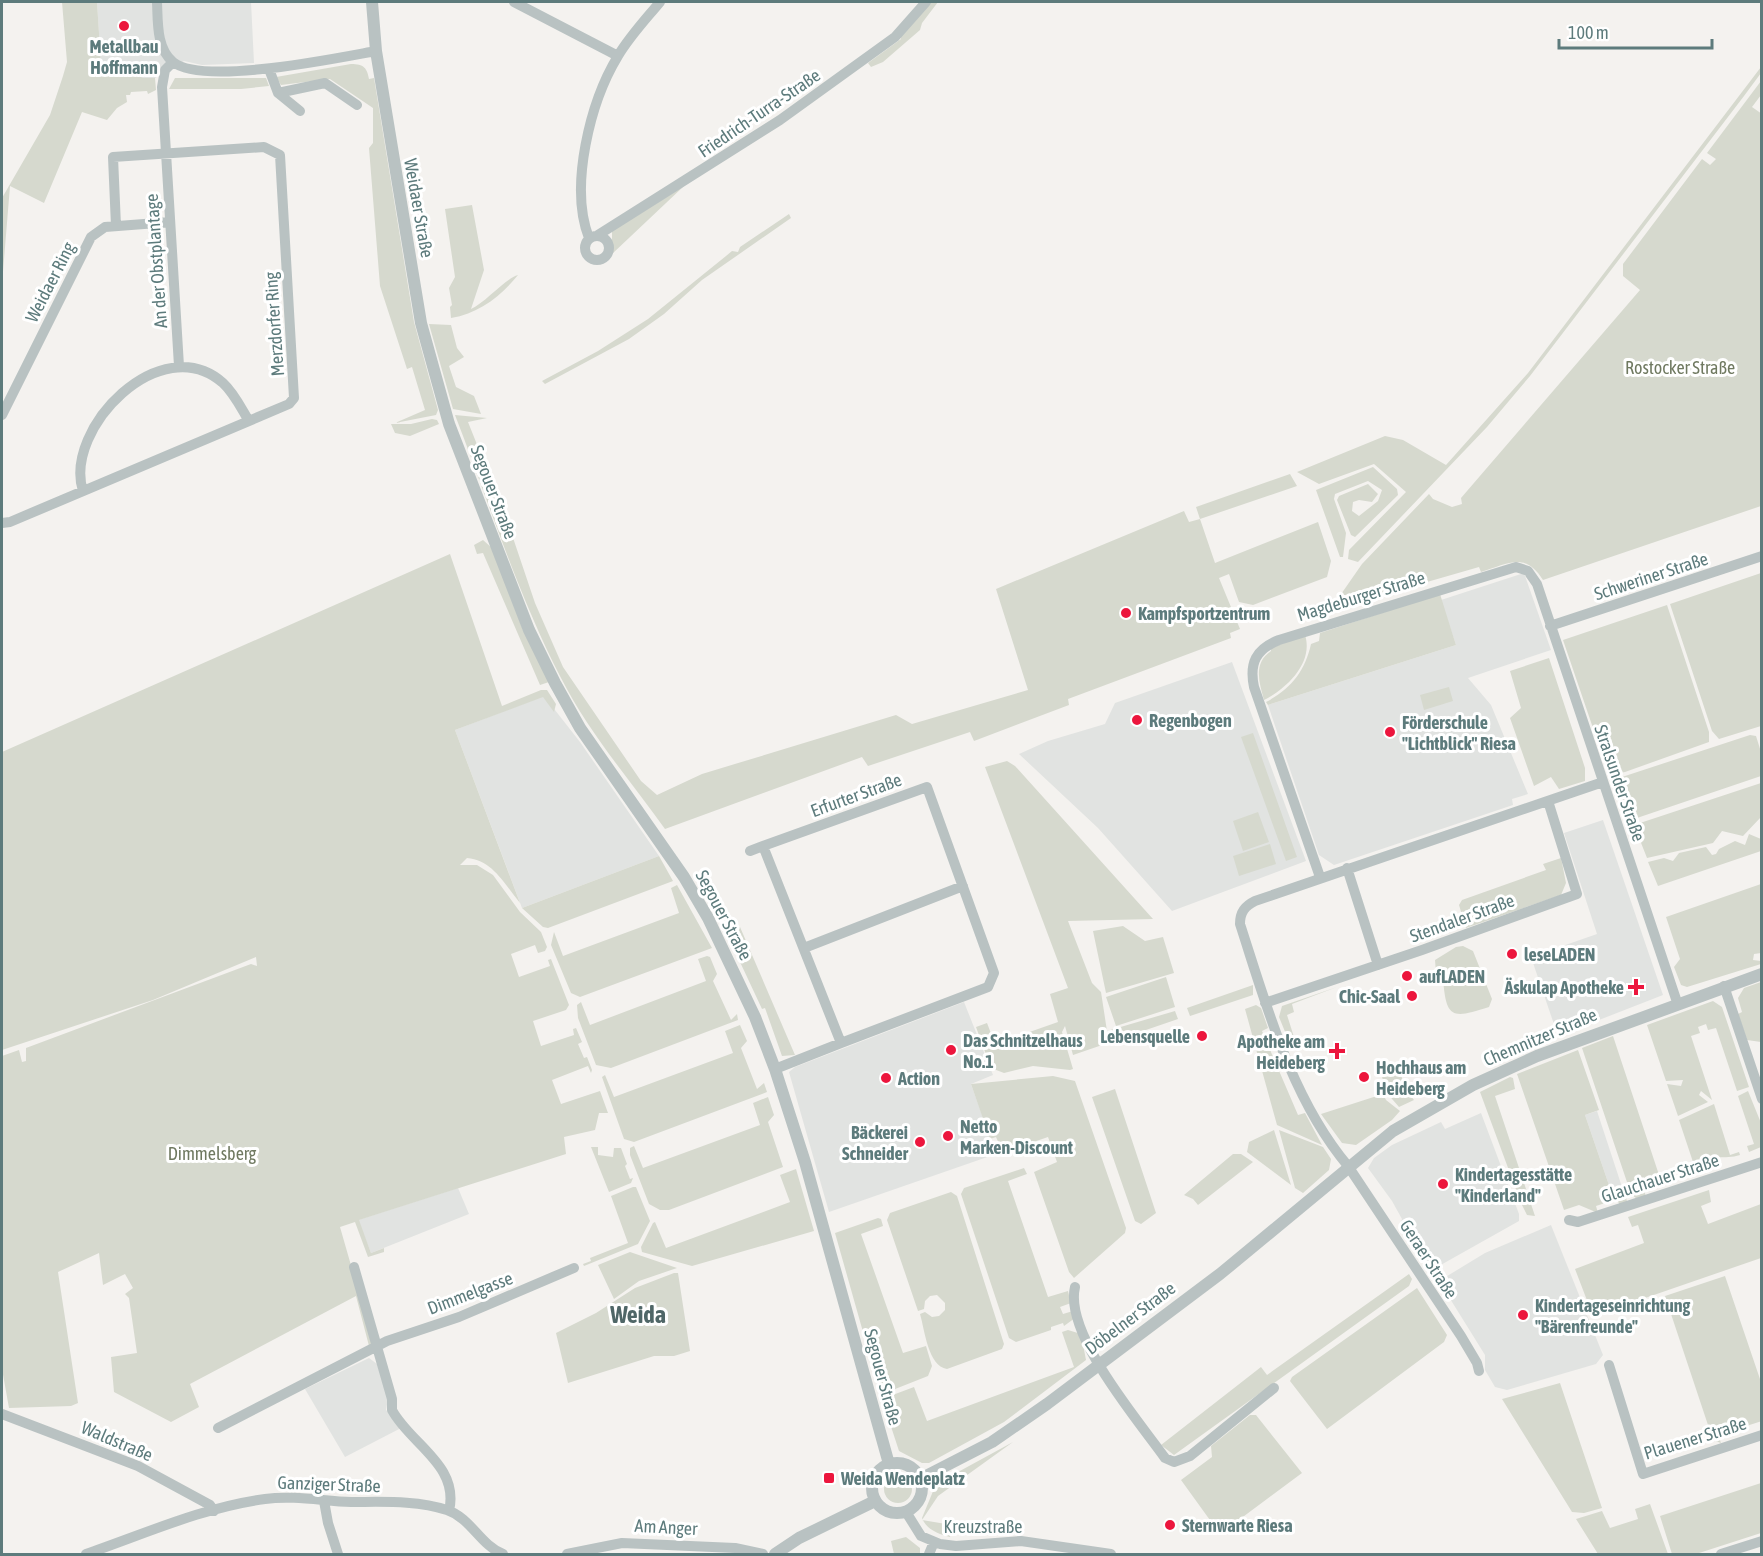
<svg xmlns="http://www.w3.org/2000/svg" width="1763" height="1556" viewBox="0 0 1763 1556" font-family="'Asap Condensed',sans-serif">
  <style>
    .built { fill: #e1e3e1 }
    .green { fill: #d6d9ce }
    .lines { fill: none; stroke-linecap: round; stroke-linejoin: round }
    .minor { stroke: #b9c2c2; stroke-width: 10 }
    .tertiary { stroke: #b9c2c2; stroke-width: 12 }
    .poi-dot { fill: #ec163d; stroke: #fff; stroke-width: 2 }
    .labels { text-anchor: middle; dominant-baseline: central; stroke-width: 6; stroke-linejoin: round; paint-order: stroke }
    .poi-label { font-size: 18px; font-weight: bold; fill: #5d7b7c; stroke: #fff; text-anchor: start }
    .street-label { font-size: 18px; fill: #5d7b7c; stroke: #fff }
    .park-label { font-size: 18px; fill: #6f7960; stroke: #fff }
    .district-label { font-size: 24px; font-weight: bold; fill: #4f6667; stroke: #fff }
  </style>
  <rect width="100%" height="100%" fill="#f4f2ef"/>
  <path class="built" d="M97,2h154l3,61 -52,2 -18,-4 -29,17h-11l-43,-14z
    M1524,573l27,77 -83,28 23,27 37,89 -16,5 1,6 -179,60 -15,-10 -51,-150 188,-60 -15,-45z
    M1232,662l74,199 -134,50 -74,-83 -79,-74 29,-13 57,-17 10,-21z
    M544,696l36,46 79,114 -137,52 -67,-178z
    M1603,820l60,175 -105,41 -27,-79 66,-23 -33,-101z
    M964,1002l29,73 -22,9 25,70 -167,58 -40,-140 6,-5z
    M1597,1111l25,76 -11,4 -26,-76z
    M1481,1113l38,101v7l-89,50 -29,-49 1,-3 -10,-18 -24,-33 6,-10 18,-13 49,-23 4,7z
    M458,1188l11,26 -98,39 -13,-33z
    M1551,1225l52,130 -7,9 -89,26 -12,-3 -10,-17v-15l-46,-74 46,-28z
    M369,1358l8,6 11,35 -2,11 17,17 -58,30 -40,-68z"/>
  <path class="green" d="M62,2h35l4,62 43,14h11l1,12 -8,4 -1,-3 -16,1 -1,3h-4l1,7 -10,6 -10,12 -25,-8 -38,91 -34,-17 -8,98v-86l48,-83 13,-39 4,-14z
    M930,2h8l-16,21 -2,7 -37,32 -12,5 -3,-4 33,-24 -1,-2z
    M351,64c13,0 16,4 18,15l5,-1 40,244 24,88 -2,5 -41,8 30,-13 -13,-43 -5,2 -27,-83 -11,-138 4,-5v-35l-43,-29 -49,6 -5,-8z
    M1761,67v6l-17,23 -214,280 -43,51 -129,135 -10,-3 1,-9 57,-58 -32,-28 -55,20 -22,-12 88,-36 18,4 43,25 82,-92z
    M175,78h91l3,8 -28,3h-72z
    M1761,81v14l-9,12 10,7 -1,392 -218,74c-18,-29 -35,-16 -62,-8l-2,-5 -149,43 32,-46 67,-70 4,5 19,8 10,-3 -1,-6 179,-208 -17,-14v-12l79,-105 8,6 6,-6 -9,-6z
    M684,186l-72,68v-23z
    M472,205l12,65 -13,39c15,-7 35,-31 47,-34 -18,22 -39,38 -67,43l-1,-11 2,-2 -3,-17 6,-11 -10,-68z
    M789,214l2,4 -89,62 -38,34 -35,25 -84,45 -3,-3 56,-30 50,-32 78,-63 6,-5 6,1 2,-5z
    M429,324l22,1 6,23 7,9 -15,9 7,21 18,9 7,18 -28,-5z
    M455,415l32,3 -19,4 38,95 29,86 28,64 78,114 16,14 45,-21 194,-59 16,9 116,-34 -32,-101 188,-78 5,11 11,-3 -4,-12 94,-33 7,12 -97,33 15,44 103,-41 13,39 -4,16 -74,28 -14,-3 -10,-28 -10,4 21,51 -10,4 1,5 -163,61 1,6 -95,36 -4,-9 -102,34 -6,-9 -197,72c-35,-49 -76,-96 -104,-151 -43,-83 -72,-175 -106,-263z
    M432,419l5,1 2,4 -29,12 -15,-3 -4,-9h20z
    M1373,467l24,22 1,6 -43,42 -4,-2 -14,-35 2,-4 29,-12 10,10 -6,8 -13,-2 -6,2 -1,9 7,5 19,-15 4,-11 -14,-9 -33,13 -1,5 12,34 -3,24h-3l-24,-67z
    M483,540l9,8 31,82 26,52 -9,3 -57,-132 -6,1 -3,-9z
    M450,554l52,152 39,-16h6l9,14 -2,8 -11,-15 -88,33 65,173c-15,-18 -27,-43 -53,-45l-7,7h17l16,10 27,37 21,20 6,15 -2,4 -7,2 -3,-8 -24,9 8,23 31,-11 -2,-6 3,-1 18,46 -3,5 -33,11 8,25 33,-11 -1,-6 3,-1 6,14 -4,2 6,14 3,-1 5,13 -1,3 -3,-7 -36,14 9,24 39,-13 8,22h-9l-4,17 -31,7 2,17 -207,66 12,33 13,-5v4l-16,5 -13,-35 -15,5 31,108v9l-2,2 -13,-50 -166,88 9,23 -28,15 -57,-30 -3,-35 26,-4 -8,-55 -4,-4 8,-6 -8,-14 -22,11 -4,-32 -41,19 20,131 -7,3 -62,2 -7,-39v-313l17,-6 3,12 4,-1v-13l225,-84 6,2 -1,-9 -103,43 -151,50v-298z
    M1761,573v153l-42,13 -7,-8 -42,-127z
    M1440,594l16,51 -188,60 -2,-3c25,-13 39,-31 45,-58l8,-3 1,-8z
    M1667,605l42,127v10l-84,30 -10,2 -7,-2 -45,-132z
    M1305,635c9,28 -19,54 -41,65 -5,-18 -11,-37 7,-49v-3z
    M1549,658l36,110v13l-26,8 -8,-12 -17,9 -24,-68 11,-10 -11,-37z
    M1449,687l4,14 -29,9 -4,-15z
    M1253,733l44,124 -11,4 -45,-124z
    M1750,735l6,1 5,16v24l-127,43c-14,-7 -16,-20 -21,-34l9,-8z
    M1007,761l8,5 138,153 -85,2 24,62 9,9 6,39 68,-20 3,8 -105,36 -8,-29 -3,6 11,37 -3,1 -37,-4 -29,7 -13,-5 -15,-41 11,-4 8,21 63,-22 -8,-28 18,-6 -83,-221z
    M1761,783v34l-18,19 -21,-5 -9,12 -66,15 -13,-33z
    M1258,812l11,30 -26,9 -10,-30z
    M1749,834l12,5v12l-103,35 -10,-24 16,-4 9,3 6,-8 27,-6 6,8 4,-1 3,-5 16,-8 10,4z
    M1270,844l6,20 -37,12 -6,-20z
    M659,856l14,25 -125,47 -5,-1 -21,-19z
    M1561,858l5,25 -5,12 -95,33 -7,-23 3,-5 84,-30 -3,-6z
    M1761,884v69l-7,1 -1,6 8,1v3l-74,23 -6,-2 -7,-18 6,-8 -14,-42z
    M677,885l35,63 -132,49 -9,-4 -20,-48 3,-13 9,24 116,-43 -8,-25z
    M1123,926l22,15 18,-4 11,36 -68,20 -13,-62z
    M740,927l55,128 -13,1 -17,-48 -3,1 -36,-77z
    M1463,946l10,5 19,48 -3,8c-37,12 -43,12 -46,-29l-7,-5 -1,-13 21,-13z
    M707,956l3,1 7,17 -4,7 18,39 6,-6 1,6 -127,48 -15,-3 -18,-47 -1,-13 4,-3 9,23 116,-44 -8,-22z
    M1166,977l9,30 -59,19 -10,-29z
    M1761,982v60l-14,-2 -9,-26 4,-2 -4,-14 6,-10z
    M1253,985v10l-63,21 -3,-8z
    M1337,987l-45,17 2,8 -7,3 7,22 -6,2 -9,-22 3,-11z
    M1713,1001l9,6 27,80 -12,4 -21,-63 -8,2 -2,-6 -8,3 2,6 -9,3 21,64 -11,-9 -2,4 9,7 -30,14 -11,-32 14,2 2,-6 -17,1 -19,-56z
    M1256,1005l5,3 7,20 -6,3 36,84 7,-2 17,32 -45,-20 -32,-116z
    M740,1025l7,16 -6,7 16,41 7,-6 3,9 -133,50 -10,-3 -22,-62 3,-2 9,22 119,-44 -8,-22z
    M1613,1036l49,148 -18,6 2,7 -9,2 -6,-5 -49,-146z
    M1578,1050l21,60 -14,5 26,76 11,-4 5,14 -7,5 -3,-7 -21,7 2,7 -19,-8 -15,5 -47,-136z
    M1397,1063l9,27 8,10 -15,7 -13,-15 -6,-23z
    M1053,1076l22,5 51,147 -1,5 -51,45 -5,-6 -35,-100 23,-10 -9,-25 -41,14 -6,-3 -5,-11 -6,2 -19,-55z
    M1510,1077l3,1 2,11 -20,7 40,120 -8,-1 -6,-12 -41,-111z
    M1115,1089l41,124 -15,11 -6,-3 -43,-124z
    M1748,1091l13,32v24l-12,5 -2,-6 7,-2 -16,-48z
    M1383,1094l3,6 14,11 -8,9 -36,25 -14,-2 -21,-29z
    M768,1097l6,18 -6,7 15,45 -114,43h-9l-11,-6 -19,-49v-7l4,-2 9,22 117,-43 -7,-22z
    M1714,1104l16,51 9,-3 1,3c-16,5 -28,-1 -47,7l-14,-42z
    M1274,1130l17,55 -44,-33 2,-10z
    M1279,1130l44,17 8,12 -2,11 -26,23 -8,-5z
    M591,1147h7v8l15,2 1,-9h7l6,16 -2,2 5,13 3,-1 -2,5 -22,9z
    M1233,1154h8l12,8 -55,43 -5,-6 -9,-4z
    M1024,1168l3,6 -19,7 40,116 20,-6 3,12 -11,4 3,7 10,-3 2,7 -11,8 -1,-3 -12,4v3l-35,12 -7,-4 -48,-144 3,-6z
    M796,1169l18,62 -122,35 -50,-14 -1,-5 12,-24 2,-1 11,26 124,-46 -10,-27z
    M633,1187h3l14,34 -12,23 -54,22 -1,-2 8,-3 -1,-3 38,-15 -17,-47z
    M1709,1190l2,12 -10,4 7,18 53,-20v54l-168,58 -18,-47 69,-26 -6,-18 -6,2 -4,-10z
    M951,1192l6,4 47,148 -2,5 -55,20c-19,-3 -22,-38 -27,-55l5,-2 7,5 7,-1 6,-6v-7l-8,-8 -7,1 -5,5 -1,8 -6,2 -31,-91 3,-7z
    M878,1218l3,1 2,7 -22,8 42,119 23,-7 6,20 -4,10 -43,17 -5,-1 -45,-159z
    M630,1252l47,16 -38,13 -25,18 -16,-34z
    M674,1273h4l12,78 -16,5h-20l-86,27 -12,-50 40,-20 39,-25z
    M1409,1274l3,5 -3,7 -235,169 -13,-10 100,-78 6,8z
    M1725,1276l36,106 1,39 -44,14 3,8 -8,-3 -48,-144z
    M1417,1288l30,47 -3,7 -117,87 -37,-48 2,-4z
    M1068,1330l13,4 5,26 -82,62 -75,41h-7l-23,-12 -17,-52 32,-12 13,34 147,-54 -12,-35z
    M1560,1383l42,125 -18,5 -12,-1 -70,-113z
    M1250,1415h6l46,58 -82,61 -39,-54 31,-23 -1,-11z
    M1013,1442l-75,54 -16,24 30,5 -2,12c-12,-3 -24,-8 -28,-19l14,-34z
    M884 1489a14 14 0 1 1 28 0a14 14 0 1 1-28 0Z
    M1761,1483v50l-65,21h-24l-12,-38z
    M1650,1504l18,50h-70l-22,-35 26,-8 8,17 28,-9 -3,-10z
    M906,1537l14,11v6h-26l-3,-13z"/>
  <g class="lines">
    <path class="minor" d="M157,2c1,19 -1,46 16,60 30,24 164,-4 203,-11
      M514,2l104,54
      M173,62l-8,8 -3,17 17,279
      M269,69l9,24 22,18
      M278,93l47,-10 32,22
      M598,235l182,-115 115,-83 31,-35
      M585 248a12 12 0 1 1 24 0a12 12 0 1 1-24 0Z
      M589,238c-20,-51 1,-136 29,-182 11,-19 28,-37 42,-54
      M2,415l89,-178 14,-10 65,-5
      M83,491c-20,-62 78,-163 140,-108 11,10 18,25 26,38
      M2,523l8,-1 279,-118 5,-6 -14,-243 -16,-8 -151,10 3,69
      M1550,626l212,-70
      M927,787l67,186 -6,14 -147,56 -78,-197z
      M750,851l13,-5
      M1347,868l31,97
      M1320,877l-66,-190c-5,-24 2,-38 25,-47l237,-73 12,4 9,13 140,418
      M804,948l159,-62
      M1724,986l38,113
      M1265,1003l157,-53 155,-56 -29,-93
      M775,1069l66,-26
      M1569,1220l9,2 184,-60
      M354,1267l38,132v11c18,34 68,55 57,101
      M1075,1287c-11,47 63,133 90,171l9,4 16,-6 84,-68
      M1609,1365l34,109 119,-39
      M1479,1371l-2,-8 -16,-27 -113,-170c-57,-68 -81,-159 -108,-242 0,-12 5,-18 15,-23l348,-119
      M2,1414l136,52 72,39 4,6
      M218,1428l169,-87 72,-24 115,-49
      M324,1501l4,22 10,31
      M906,1512l15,24 19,8 16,2 65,-5 90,13
      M86,1554c58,-20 118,-47 179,-55 28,-4 58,2 86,3 32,0 66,-2 96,8 24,8 33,35 56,44
      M567,1554l55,-11 113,5 28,6
      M929,1554l5,-12
      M1721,1554l41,-13"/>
    <path class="tertiary" d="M372,2l4,49 45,272 28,101 80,206 26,53 25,45 104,149 24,41 47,99 20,52 30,93 84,302
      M872 1488a25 25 0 1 1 50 0a25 25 0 1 1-50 0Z
      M920,1479l72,-37 55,-38 173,-130 173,-143 80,-46 64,-29 225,-82
      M775,1554l24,-16 76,-37"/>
  </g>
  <g class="poi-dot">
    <circle cx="124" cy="26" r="6"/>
    <circle cx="1126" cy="613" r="6"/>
    <circle cx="1137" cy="720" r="6"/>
    <circle cx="1390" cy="732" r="6"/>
    <circle cx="1512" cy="954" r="6"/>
    <circle cx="1407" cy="976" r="6"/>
    <path d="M1633 978h6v6h6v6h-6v6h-6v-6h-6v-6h6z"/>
    <circle cx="1412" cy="996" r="6"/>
    <circle cx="1202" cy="1036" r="6"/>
    <circle cx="951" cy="1050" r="6"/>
    <path d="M1334 1042h6v6h6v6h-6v6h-6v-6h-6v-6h6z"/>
    <circle cx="1364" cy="1077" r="6"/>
    <circle cx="886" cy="1078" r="6"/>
    <circle cx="948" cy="1136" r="6"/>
    <circle cx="920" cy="1142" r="6"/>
    <circle cx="1443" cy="1184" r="6"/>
    <circle cx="1523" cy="1315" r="6"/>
    <rect x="823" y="1472" width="12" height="12" rx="3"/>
    <circle cx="1170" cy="1525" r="6"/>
  </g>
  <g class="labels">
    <g class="poi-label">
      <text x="124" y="46" text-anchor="middle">Metallbau<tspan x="124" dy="21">Hoffmann</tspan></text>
      <text x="1138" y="613">Kampfsportzentrum</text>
      <text x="1149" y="720">Regenbogen</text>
      <text x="1402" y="722">Förderschule<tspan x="1402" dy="21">"Lichtblick" Riesa</tspan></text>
      <text x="1524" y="954">leseLADEN</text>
      <text x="1419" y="976">aufLADEN</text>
      <text x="1624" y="987" text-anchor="end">Äskulap Apotheke</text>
      <text x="1400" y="996" text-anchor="end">Chic-Saal</text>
      <text x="1190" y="1036" text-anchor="end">Lebensquelle</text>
      <text x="963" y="1040">Das Schnitzelhaus<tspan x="963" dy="21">No.1</tspan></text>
      <text x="1325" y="1041" text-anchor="end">Apotheke am<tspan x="1325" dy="21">Heideberg</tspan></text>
      <text x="1376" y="1067">Hochhaus am<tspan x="1376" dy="21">Heideberg</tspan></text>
      <text x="898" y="1078">Action</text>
      <text x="960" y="1126">Netto<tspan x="960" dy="21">Marken-Discount</tspan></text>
      <text x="908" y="1132" text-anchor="end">Bäckerei<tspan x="908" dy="21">Schneider</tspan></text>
      <text x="1455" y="1174">Kindertagesstätte<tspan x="1455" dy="21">"Kinderland"</tspan></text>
      <text x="1535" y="1305">Kindertageseinrichtung<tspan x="1535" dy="21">"Bärenfreunde"</tspan></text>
      <text x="841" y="1478">Weida Wendeplatz</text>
      <text x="1182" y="1525">Sternwarte Riesa</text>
    </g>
    <g class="street-label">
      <text transform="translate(759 113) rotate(-34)">Friedrich-Turra-Straße</text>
      <text transform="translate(419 208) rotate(80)">Weidaer Straße</text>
      <text transform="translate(156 261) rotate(-94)">An der Obstplantage</text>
      <text transform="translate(50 282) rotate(-63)">Weidaer Ring</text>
      <text transform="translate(274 324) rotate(-94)">Merzdorfer Ring</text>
      <text transform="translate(494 492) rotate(69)">Segouer Straße</text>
      <text transform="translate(1651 576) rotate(-18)">Schweriner Straße</text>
      <text transform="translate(1361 596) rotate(-17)">Magdeburger Straße</text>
      <text transform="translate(1620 783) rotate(71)">Stralsunder Straße</text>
      <text transform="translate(856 795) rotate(-20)">Erfurter Straße</text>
      <text transform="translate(724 915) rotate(62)">Segouer Straße</text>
      <text transform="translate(1462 918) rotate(-20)">Stendaler Straße</text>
      <text transform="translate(1540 1037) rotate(-23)">Chemnitzer Straße</text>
      <text transform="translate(1660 1178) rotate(-18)">Glauchauer Straße</text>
      <text transform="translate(1429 1259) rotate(57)">Geraer Straße</text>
      <text transform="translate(470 1293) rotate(-21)">Dimmelgasse</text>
      <text transform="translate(1130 1318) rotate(-37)">Döbelner Straße</text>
      <text transform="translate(883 1377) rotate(75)">Segouer Straße</text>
      <text transform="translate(1695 1438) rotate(-17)">Plauener Straße</text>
      <text transform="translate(117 1441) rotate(23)">Waldstraße</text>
      <text transform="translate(329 1484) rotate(2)">Ganziger Straße</text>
      <text x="983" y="1526">Kreuzstraße</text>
      <text transform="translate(666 1527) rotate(3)">Am Anger</text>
    </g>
    <g class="park-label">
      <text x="1680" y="367">Rostocker Straße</text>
      <text x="212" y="1153">Dimmelsberg</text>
    </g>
    <g class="district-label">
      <text x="638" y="1314">Weida</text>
    </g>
  </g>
  <rect width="1763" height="1556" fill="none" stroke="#5d7b7c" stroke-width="6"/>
  <path d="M1559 39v9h153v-9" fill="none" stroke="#5d7b7c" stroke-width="3"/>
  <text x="1568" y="39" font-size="18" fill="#5d7b7c" stroke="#ffffff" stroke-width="4.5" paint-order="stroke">100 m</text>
</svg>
